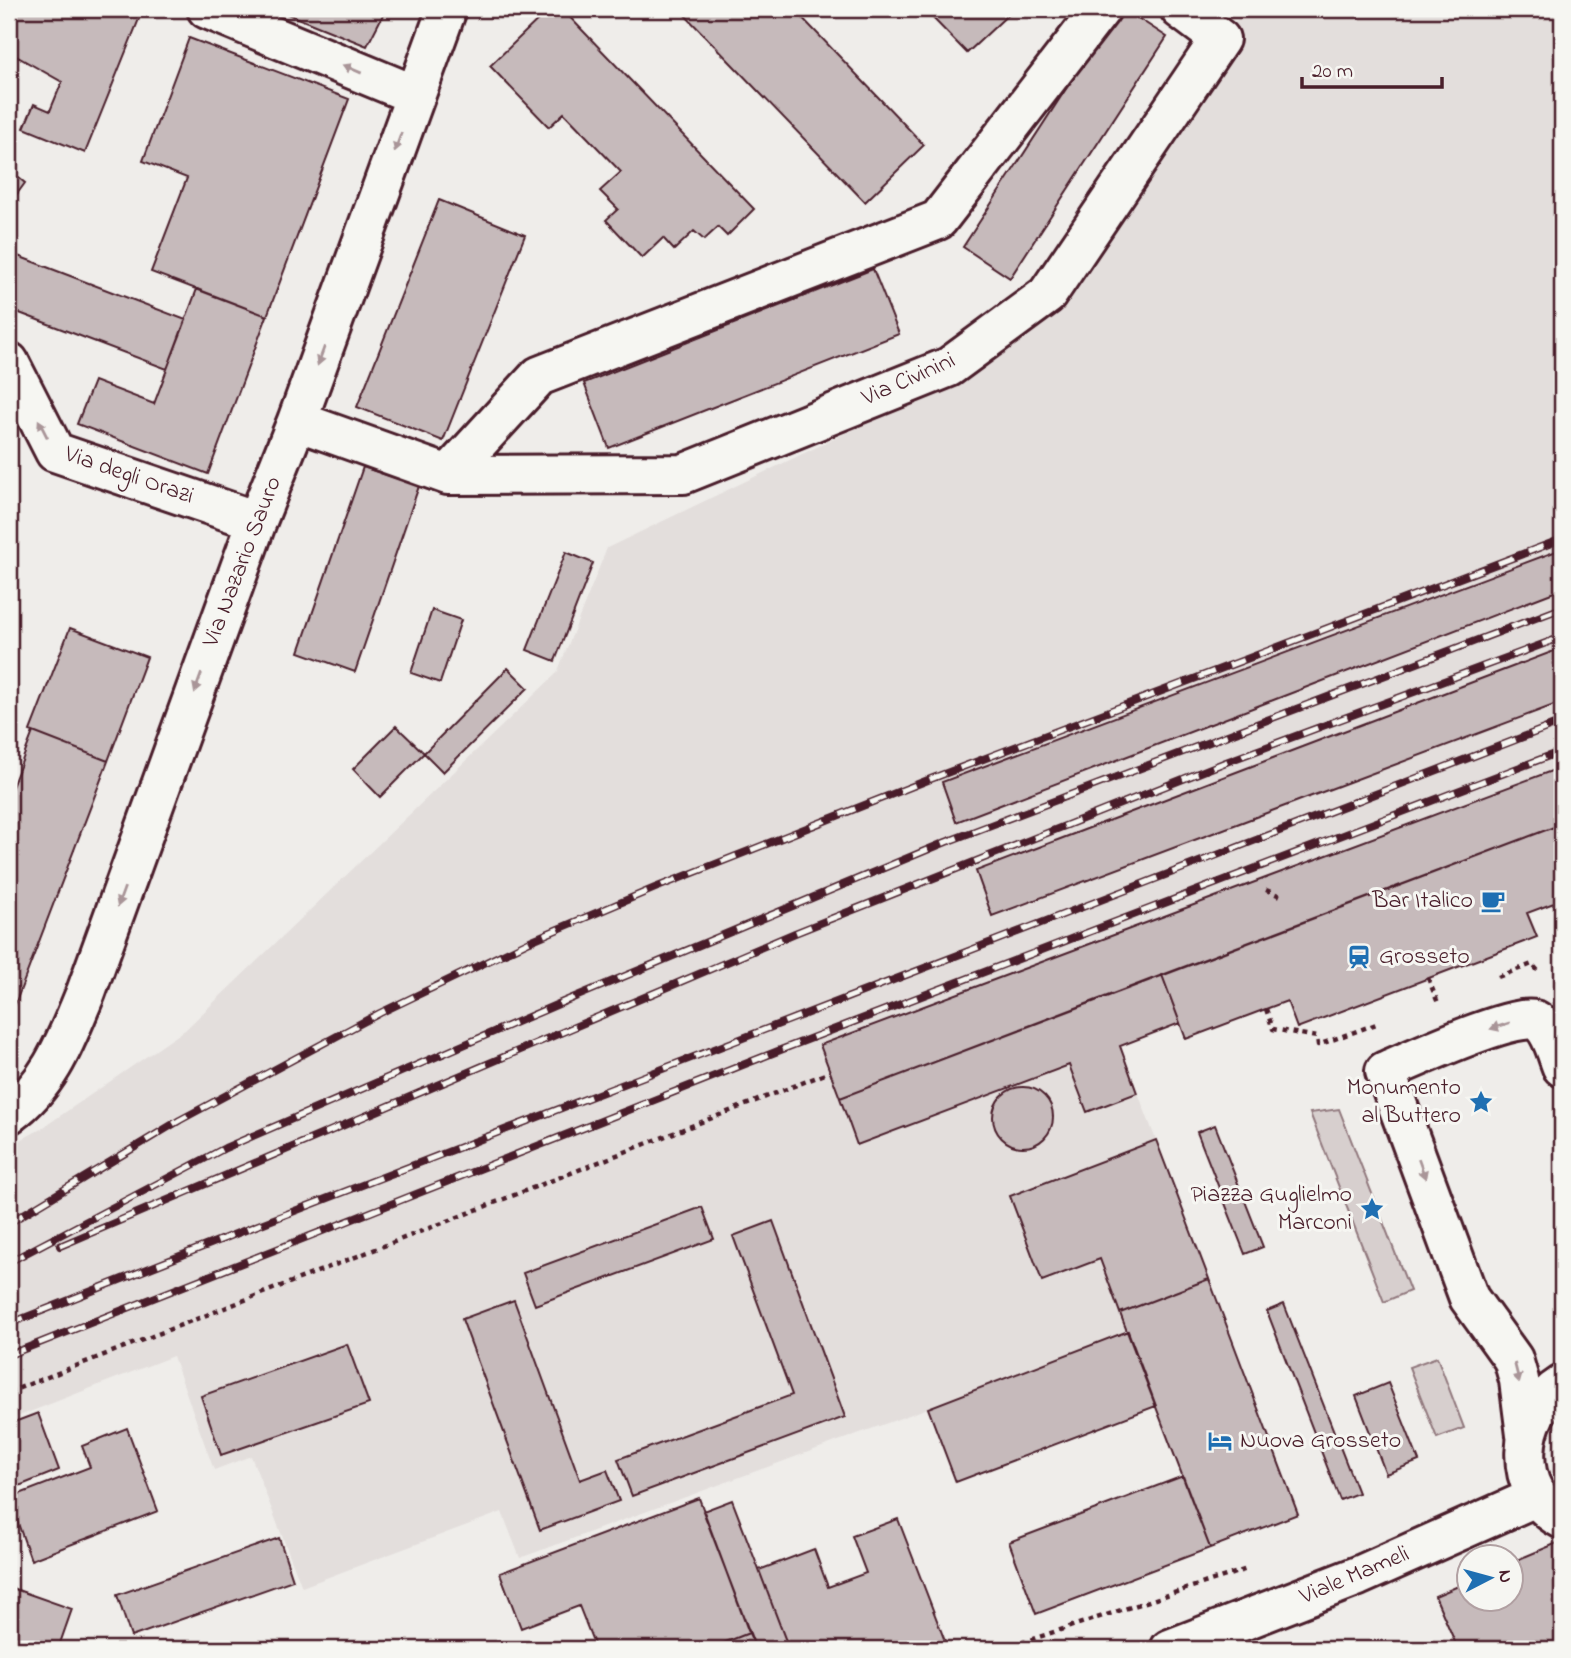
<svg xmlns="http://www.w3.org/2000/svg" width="1571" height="1658" viewBox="0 0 1571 1658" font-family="'Indie Flower',sans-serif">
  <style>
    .built { fill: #e3dedc }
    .green { fill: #d7cfce; stroke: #90777c; stroke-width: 2 }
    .building { fill: #c6babb; stroke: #4a1f2b; stroke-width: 2 }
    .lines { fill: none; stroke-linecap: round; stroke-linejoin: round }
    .minor-casing { stroke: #4a1f2b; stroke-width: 44 }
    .path { stroke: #4a1f2b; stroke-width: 4.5; stroke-dasharray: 5 5; stroke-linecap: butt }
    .minor { stroke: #f6f6f2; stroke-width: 38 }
    .rail-casing { stroke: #4a1f2b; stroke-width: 8 }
    .rail { stroke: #f6f6f2; stroke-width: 5; stroke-dasharray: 16; stroke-linecap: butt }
    .oneway { fill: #a99598 }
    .labels { text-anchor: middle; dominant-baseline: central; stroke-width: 6; stroke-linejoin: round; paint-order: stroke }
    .street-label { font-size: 24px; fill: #4a1f2b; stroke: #f6f6f2 }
    .poi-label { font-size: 24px; fill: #4a1f2b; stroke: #f6f6f2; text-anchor: end }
  </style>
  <rect width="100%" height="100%" fill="#efedea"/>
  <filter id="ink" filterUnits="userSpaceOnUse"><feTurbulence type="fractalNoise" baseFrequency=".0143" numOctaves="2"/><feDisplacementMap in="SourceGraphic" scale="14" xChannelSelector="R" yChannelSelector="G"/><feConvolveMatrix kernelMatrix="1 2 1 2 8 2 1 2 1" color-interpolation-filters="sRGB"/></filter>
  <g filter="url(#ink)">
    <path class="built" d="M1244,9h318v891l-34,13 9,24 -240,91 -10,-27 -101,38 -6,-16 -60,23 36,94 -146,57 32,84 58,-22 28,72 -200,77 -408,150 -18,-46 -200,75 -51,-131 -37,14 -41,-114 -164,64v-274l32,-17 144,-99 372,-357 50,-125 318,-153 166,-141z"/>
    <path class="green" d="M1339,1109l71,182 -26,11 -74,-189z
      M1437,1357l27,71 -27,10 -28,-71z"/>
    <path class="building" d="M9,9h134l-58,144 -61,-25 10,-24 16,7 12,-29 -53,-30z
      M275,9h111l-19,37z
      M549,9h13l192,200 -27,27 -9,-9 -14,13 -10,-9 -20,19 -11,-12 -21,20 -36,-38 12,-11 -18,-18 21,-19 -57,-59 -15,14 -59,-61z
      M679,9h115l130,136 -59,57z
      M924,9h90l-47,44z
      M1118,9h6l43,28 -157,241 -47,-31z
      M189,38l160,61 -82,217 -116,-44 36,-94 -44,-17z
      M9,170l16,13 -16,22z
      M439,200l86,35 -82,206 -86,-34z
      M10,253l176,67 -19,49 -158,-60z
      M873,269l26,65 -290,114 -25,-65z
      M197,289l70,27 -59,158 -131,-50 17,-43 60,23z
      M363,467l56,19 -64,186 -56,-20z
      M1562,549v40l-606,233 -14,-40z
      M566,552l27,11 -38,98 -28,-11z
      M432,610l29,10 -21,63 -29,-10z
      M70,628l77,29 -39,104 -78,-30z
      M1562,648v54l-570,214 -16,-45z
      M508,668l20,20 -85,84 -19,-19z
      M396,726l28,27 -44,44 -27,-28z
      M33,732l75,29 -99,259v-225z
      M1562,767v57l-722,274 -20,-53z
      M1562,824v76l-35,13 10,24 -240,91 -10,-27 -101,38 -24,-64z
      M1162,975l18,48 -60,23 17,47 -50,19 -18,-47 -212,80 -17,-47z
      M993 1117a30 30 0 1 1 60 0a30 30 0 1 1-60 0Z
      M1215,1125l48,122 -18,7 -48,-122z
      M1156,1140l53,139 -89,34 -20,-54 -58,22 -32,-85z
      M702,1207l12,32 -179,66 -12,-32z
      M773,1221l72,196 -213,79 -14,-37 174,-64 -59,-159z
      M1209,1279l89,235 -88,34 -90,-235z
      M514,1300l66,180 27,-10 12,31 -79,29 -78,-211z
      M1284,1304l74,189 -18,7 -73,-189z
      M1128,1331l28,75 -200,76 -28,-74z
      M347,1344l22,60 -148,51 -20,-59z
      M1388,1383l31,78 -33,13 -30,-78z
      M38,1413l21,57 -50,20v-66z
      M127,1428l31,83 -127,49 -22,-62 81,-31 -8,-21z
      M1183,1476l27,72 -174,66 -27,-72z
      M699,1498l50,135 -41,16h-112l-17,-43 -58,22 -21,-55z
      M732,1500l27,70 30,79h-33l-53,-138z
      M898,1519l50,130h-159l-30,-79 55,-21 14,38 38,-14 -14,-37z
      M279,1538l14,42 -162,57 -14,-42z
      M1562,1541v108h-104l-23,-53 35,-15v17h42v-36z
      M9,1587l63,22 -14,40h-49z
      M749,1633l7,16h-48z"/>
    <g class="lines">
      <g class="minor-casing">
        <path id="minor" d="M207,9l208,86
          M9,362l46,90 202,69
          M297,421l151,54 235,-1 266,-107 98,-72 173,-256 -40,-30
          M448,475l91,-99 399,-156 163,-211
          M9,1114c42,-30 58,-77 77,-122l171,-471 40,-100 150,-412
          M1562,1385c-46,28 -52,107 0,134
          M1526,1435l-7,-55 -6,-21 -44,-61 -84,-227c24,-10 134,-61 152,-50 14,8 19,31 25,46
          M1170,1649l188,-73 180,-80"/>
      </g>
      <path class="path" d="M1266,890l17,7
        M1498,977l34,-13 9,10
        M1428,978l10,25
        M1266,1009l7,20 44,8 1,8 61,-22
        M9,1392l821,-320
        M1002,1649l245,-80"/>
      <use href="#minor" class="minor"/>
      <g class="rail-casing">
        <path id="rail" d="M9,1223l171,-103 200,-107 150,-72 125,-53 273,-108 634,-241
          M60,1246l735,-313 431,-171 336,-125
          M9,1262l216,-114 338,-146 383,-160 616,-234
          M9,1324l239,-95 1314,-507
          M9,1355l774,-306 779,-298"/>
      </g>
      <use href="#rail" class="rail"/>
    </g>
    <defs><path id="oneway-solid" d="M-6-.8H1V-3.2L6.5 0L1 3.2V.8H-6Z" transform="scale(1.75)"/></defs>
    <g class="oneway">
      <use href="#oneway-solid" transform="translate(352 69) rotate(-157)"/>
      <use href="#oneway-solid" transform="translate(398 142) rotate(110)"/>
      <use href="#oneway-solid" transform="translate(321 356) rotate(110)"/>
      <use href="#oneway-solid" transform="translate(43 429) rotate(-117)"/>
      <use href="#oneway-solid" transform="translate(198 683) rotate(110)"/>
      <use href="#oneway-solid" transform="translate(121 897) rotate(110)"/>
      <use href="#oneway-solid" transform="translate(1500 1026) rotate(162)"/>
      <use href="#oneway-solid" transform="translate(1422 1169) rotate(70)"/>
      <use href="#oneway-solid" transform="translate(1517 1373) rotate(76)"/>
    </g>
  </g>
  <defs>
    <g id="cafe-bare" transform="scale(1.89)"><path d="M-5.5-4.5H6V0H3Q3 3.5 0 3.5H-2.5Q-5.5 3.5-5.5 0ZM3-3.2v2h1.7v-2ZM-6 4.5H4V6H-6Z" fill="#1f6fb2" stroke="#f6f6f2" stroke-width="2.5" paint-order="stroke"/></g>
    <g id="station-bare" transform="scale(1.89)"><path d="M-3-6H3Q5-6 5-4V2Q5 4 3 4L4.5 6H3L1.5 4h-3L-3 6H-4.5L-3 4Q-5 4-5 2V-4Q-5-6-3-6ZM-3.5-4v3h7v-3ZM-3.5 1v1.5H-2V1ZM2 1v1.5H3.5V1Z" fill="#1f6fb2" stroke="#f6f6f2" stroke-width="2.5" paint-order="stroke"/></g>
    <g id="sight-bare" transform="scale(1.89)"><path d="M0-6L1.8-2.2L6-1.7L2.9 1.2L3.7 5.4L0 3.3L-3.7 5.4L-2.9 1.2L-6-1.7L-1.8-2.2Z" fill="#1f6fb2" stroke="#f6f6f2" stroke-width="2.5" paint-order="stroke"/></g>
    <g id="hotel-bare" transform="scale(1.89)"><path d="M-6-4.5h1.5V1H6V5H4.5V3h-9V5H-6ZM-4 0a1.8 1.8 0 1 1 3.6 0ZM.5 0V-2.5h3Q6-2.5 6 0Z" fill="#1f6fb2" stroke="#f6f6f2" stroke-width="2.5" paint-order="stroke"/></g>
  </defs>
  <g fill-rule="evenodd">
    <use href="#cafe-bare" x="1493" y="901"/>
    <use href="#station-bare" x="1359" y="957"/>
    <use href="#sight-bare" x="1481" y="1102"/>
    <use href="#sight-bare" x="1372" y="1209"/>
    <use href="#hotel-bare" x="1220" y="1441"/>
  </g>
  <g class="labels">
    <g class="street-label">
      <text transform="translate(909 380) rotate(-24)">Via Civinini</text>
      <text transform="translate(129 476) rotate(19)">Via degli Orazi</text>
      <text transform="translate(243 562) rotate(-69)">Via Nazario Sauro</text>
      <text transform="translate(1355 1576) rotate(-23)">Viale Mameli</text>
    </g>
    <g class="poi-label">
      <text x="1473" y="901">Bar Italico</text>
      <text x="1379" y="957" text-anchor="start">Grosseto</text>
      <text x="1461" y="1088">Monumento<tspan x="1461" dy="28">al Buttero</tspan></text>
      <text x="1352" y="1195">Piazza Guglielmo<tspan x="1352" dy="28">Marconi</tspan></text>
      <text x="1240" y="1441" text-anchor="start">Nuova Grosseto</text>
    </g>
  </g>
  <rect width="1571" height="1658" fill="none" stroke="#f6f6f2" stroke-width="35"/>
  <rect x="18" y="18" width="1536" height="1623" fill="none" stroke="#4a1f2b" stroke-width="2.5" filter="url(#ink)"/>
  <g transform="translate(1490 1578) rotate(84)"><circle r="33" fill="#f6f6f2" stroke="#b1a0a2" stroke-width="2"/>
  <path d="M0-5L12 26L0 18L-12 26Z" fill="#1f6fb2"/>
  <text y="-10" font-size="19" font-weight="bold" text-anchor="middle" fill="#4a1f2b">N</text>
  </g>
  <path d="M1302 77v10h140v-10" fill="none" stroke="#4a1f2b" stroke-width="3.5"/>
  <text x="1312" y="77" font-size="21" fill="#4a1f2b" stroke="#f6f6f2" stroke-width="5" paint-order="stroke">20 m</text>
</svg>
